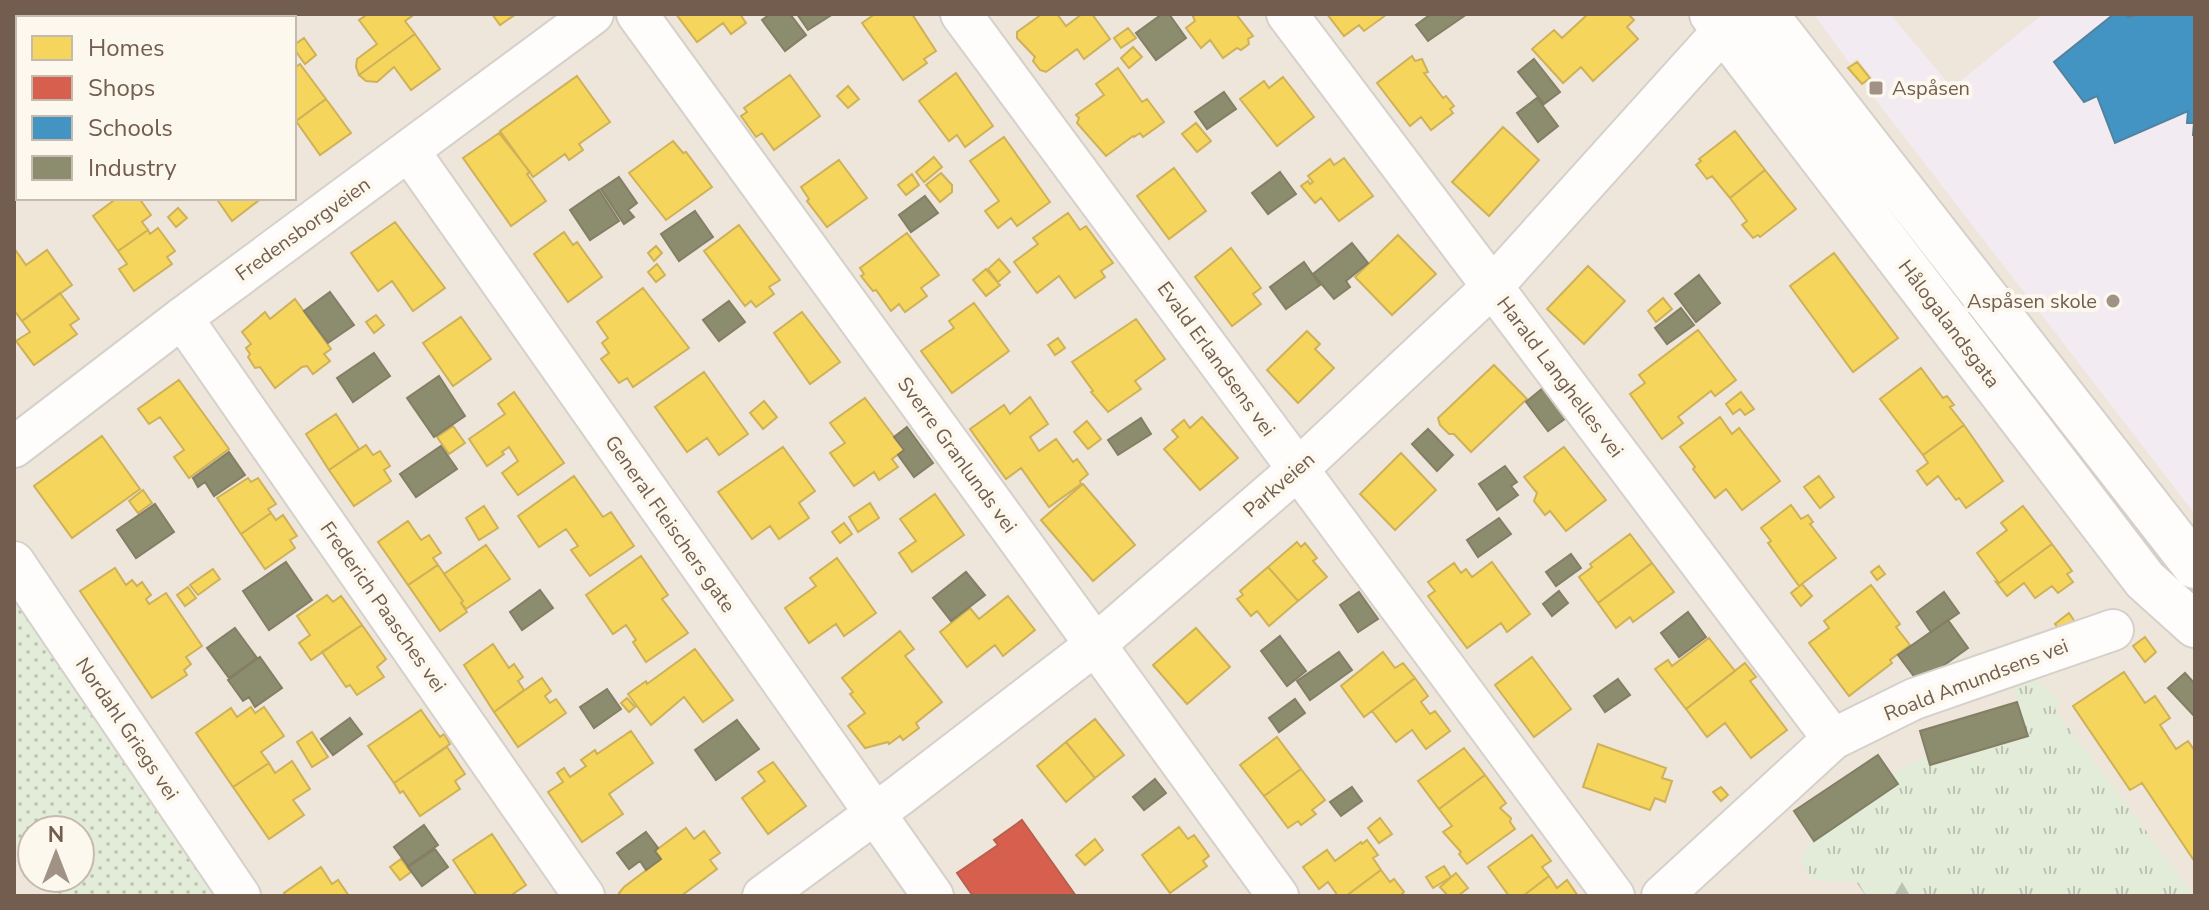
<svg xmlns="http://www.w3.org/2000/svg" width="2209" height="910" viewBox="0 0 2209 910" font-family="'Nunito Sans',sans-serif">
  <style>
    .residential { fill: #eee6da; fill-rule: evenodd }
    .education { fill: #f3ebf2 }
    .grass { fill: url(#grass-tufts) }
    .forest { fill: url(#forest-firs) }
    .park { fill: url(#park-dots) }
    .homes { fill: #f6d55c; stroke: #ceb158; stroke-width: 2 }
    .shops { fill: #d6604d; stroke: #b85f4d; stroke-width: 2 }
    .schools { fill: #4393c3; stroke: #5183a0; stroke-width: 2 }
    .industry { fill: #8c8c6e; stroke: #847e64; stroke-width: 2 }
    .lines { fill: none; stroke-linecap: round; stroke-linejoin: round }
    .street-casing { stroke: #d5d0ca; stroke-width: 44 }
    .secondary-casing { stroke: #d6d0ca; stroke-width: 48 }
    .street { stroke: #fefdfc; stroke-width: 40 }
    .secondary { stroke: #fefdfc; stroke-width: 44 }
    .poi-dot { fill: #a09285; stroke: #fdf8ee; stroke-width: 3 }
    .labels { text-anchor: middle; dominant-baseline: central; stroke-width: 8; stroke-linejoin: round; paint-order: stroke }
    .poi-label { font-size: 20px; fill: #725d4e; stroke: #fdf8ee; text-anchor: start }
    .street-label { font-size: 20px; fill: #725d4e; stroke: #fdf8ee }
  </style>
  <defs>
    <pattern id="grass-tufts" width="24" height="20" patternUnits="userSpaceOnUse" patternTransform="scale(2)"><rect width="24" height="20" fill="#e2ecd8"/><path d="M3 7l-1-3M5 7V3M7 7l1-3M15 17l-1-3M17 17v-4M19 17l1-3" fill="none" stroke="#bcc2b1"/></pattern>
    <pattern id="forest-firs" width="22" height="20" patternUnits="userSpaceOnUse" patternTransform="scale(2)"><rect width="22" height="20" fill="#e2ecd8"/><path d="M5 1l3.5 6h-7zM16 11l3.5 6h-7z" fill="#bcc2b1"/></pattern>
    <pattern id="park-dots" width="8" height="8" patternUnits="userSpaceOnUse" patternTransform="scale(2)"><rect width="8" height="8" fill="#e2ecd8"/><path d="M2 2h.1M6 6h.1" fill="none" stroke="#bcc2b1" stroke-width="1.8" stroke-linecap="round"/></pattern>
  </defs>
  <rect width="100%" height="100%" fill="#f6f3ec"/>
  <path class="residential" d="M14,14h2181v882h-2181zM18,18h276v180h-276zM32,830h48v48h-48z"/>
  <path class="education" d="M1814,14h76l62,74 91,-74h152v500l-330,-428 8,-7 -16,-21 -7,6z"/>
  <path class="grass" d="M2031,674l30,27 -6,8 140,187h-269l-13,-13 -44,-9 -13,8 -44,-2 -12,-20 16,-32 82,-58 32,-16 95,-29 -11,-36z"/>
  <path class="forest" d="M1869,874l44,9 13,13h-60l-10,-14z"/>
  <path class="park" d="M14,592l208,304h-170l-12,-18h40v-48h-48v37l-18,-27z"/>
  <path class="homes" d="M193,14h70l3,4h-70z
    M368,14h42l2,2 -7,5 10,13 -56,41 -3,-8 1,-8 20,-15 -18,-24z
    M492,14h24l-16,11z
    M676,14h64l6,9 -15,11 -8,-11 -26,19z
    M875,14h37l24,37 -12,8 3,4 -24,17 -41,-57z
    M1042,14h15l9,12 16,-12h10l18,25 -26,20 -7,-10 -31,23 -6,-2 -7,-9 2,-4 -18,-19v-6z
    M1236,14l17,22 -5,3 1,5 -8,6 -4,-2 -14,10 -13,-18 -9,8 -15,-20 9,-7 -3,-7z
    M1327,14h58l1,1 -22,16 -5,-6 -15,11z
    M1588,14h40l6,6 -7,7 11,12 -45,42 -12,-14 -18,16 -31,-34 22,-19 8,8z
    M1128,28l8,10 -15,10 -7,-10z
    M415,34l25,35 -29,21 -17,-23 -17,15 -11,-1 -7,-6z
    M304,38l12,17 -11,9 -11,-15v-4z
    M14,46l4,6v17l-4,3z
    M1133,47l9,10 -13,11 -8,-10z
    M1412,56l3,5 7,-2 6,13 -4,1 19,25 3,-2 8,10 -4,3 3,4 -22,17 -10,-13 -11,9 -33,-43z
    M1857,62l13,16 -8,6 -14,-16z
    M300,64l26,35 -30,22 -2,-53z
    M1118,68l24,34 5,-3 17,23 -21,15 -3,-4 -6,4 -1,-1 -27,20 -29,-33 2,-5 -3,-3 28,-20 -8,-11z
    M956,73l37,53 -28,21 -8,-12 -8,6 -30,-40z
    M790,75l30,41 -46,34 -12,-17 -6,4 -15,-21 6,-4 -3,-4z
    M577,76l33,46 -31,22 4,6 -14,10 -4,-6 -32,23 -33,-46z
    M1283,77l31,40 -37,29 -37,-47 24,-18 5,7z
    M848,86l11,13 -11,9 -11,-12z
    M326,99l25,34 -31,22 -24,-34z
    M1196,123l15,18 -14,11 -15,-18z
    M1503,127l36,33 -50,56 -37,-34z
    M1735,131l30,39 -35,28 -18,-22 -5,3 -11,-14 5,-4 -2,-2z
    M499,133l31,39 -3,2 19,27 -35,25 -48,-68z
    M1004,137l46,65 -33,24 -6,-8 -13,10 -13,-17 14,-10 -29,-40z
    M673,141l10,12 3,-1 26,35 -46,33 -37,-47z
    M934,157l8,10 -18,15 -8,-10z
    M1344,158l29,38 -34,25 -18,-23 -6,5 -14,-17 7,-5 2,3 3,-2 -5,-6 22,-17 4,6z
    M839,160l28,38 -40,29 -20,-26 2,-2 -8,-12z
    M1174,168l32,43 -37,28 -32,-43z
    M1765,170l31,39 -36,28 -2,-2 -5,3 -11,-13 5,-4 -17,-23z
    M941,173l11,12v7l-12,10 -14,-17z
    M912,174l7,11 -13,10 -8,-10z
    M117,198h22l12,17 -9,7 6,8 -30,21 -25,-35z
    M216,198h46l-30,23z
    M178,208l9,10 -11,9 -8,-10z
    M1068,213l12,17 6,-4 27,37 -12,8 4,6 -30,21 -16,-22 -22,17 -23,-31 24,-18 -5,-6z
    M395,222l50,66 -32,23 -21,-30 -14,10 -27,-38z
    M739,225l41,55 -11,7 5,7 -18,13 -5,-6 -6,5 -41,-55z
    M158,228l17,23 -8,6 5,7 -38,27 -15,-22 8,-5 -9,-13 30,-21 2,4z
    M564,232l9,13 4,-3 25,35 -34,25 -34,-48z
    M907,233l32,42 -18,13 6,8 -22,16 -6,-8 -8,7 -15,-21 -3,1 -12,-15 3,-2 -4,-6z
    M1398,235l38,39 -44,41 -37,-38z
    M656,246l6,7 -8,8 -6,-8z
    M14,248l12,17 21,-15 25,35 -50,36 -8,-11z
    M1231,248l30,40 -8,6 8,10 -29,22 -37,-49z
    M1834,253l64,85 -45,34 -63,-86z
    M999,259l11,13 -12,10 -10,-13z
    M657,264l8,11 -9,7 -8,-10z
    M1588,266l37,35 -41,43 -37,-35z
    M986,269l14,16 -14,11 -13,-16z
    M643,288l46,60 -56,39 -6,-9 -8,5 -18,-24 8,-6 -7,-10 6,-5 -11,-16z
    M60,293l19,26 -9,6 7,9 -43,31 -18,-24 14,-9 -8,-11z
    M1663,298l9,11 -16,13 -8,-11z
    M295,299l36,50 -7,5 6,7 -17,13 -6,-8 -5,1 -27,21 -15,-21 -5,1 -7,-11 2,-3 -4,-6 5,-4 -9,-12 23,-20 5,7z
    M974,303l35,48 -57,42 -31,-42 33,-23 -5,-7z
    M802,312l38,50 -30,22 -36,-51z
    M376,315l8,10 -10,8 -8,-11z
    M461,317l30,42 -38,27 -30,-43z
    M1136,319l29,40 -30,22 6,8 -33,23 -17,-20 2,-1 -21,-29z
    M1698,330l38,50 -21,16 -4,-5 -33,26 5,6 -21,16 -32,-45 15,-11 -6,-8z
    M1307,331l13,13 -5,5 19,19 -36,35 -31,-33z
    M1058,338l7,10 -10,7 -7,-10z
    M1494,365l33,34 -56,53 -17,-18h-5l-9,-9 -2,-7z
    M1921,368l22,30 4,-2 7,9 -4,2 14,18 -41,30 -43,-56z
    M704,372l44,62 -29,21 -12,-17 -20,14 -32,-45z
    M179,380l50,69 -40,29 -15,-21 10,-7 -24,-33 -11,7 -11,-15z
    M514,392l50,71 -46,32 -16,-22 16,-12 -9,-14 -7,5 2,2 -17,12 -18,-27 36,-25 -7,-10z
    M1741,392l13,17 -9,6 -5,-6 -7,5 -7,-10z
    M1030,397l18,27 -18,13 9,14 17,-12 17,23 4,-3 11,15 -8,7 1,3 -32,23 -28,-39 -15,11 -36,-50 34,-24 6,9z
    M865,398l39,52 -12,9 6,8 -19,13 -5,-8 -20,14 -24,-33 15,-10 -15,-20z
    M764,401l13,16 -14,12 -13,-16z
    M336,414l23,35 -30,21 -23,-36z
    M1202,417l36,41 -38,32 -36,-41 14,-12 -6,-7 12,-10 6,8z
    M1720,417l12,17 7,-6 41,53 -38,29 -16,-21 -11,9 -22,-29 2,-2 -15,-20z
    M1087,421l14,18 -13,10 -14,-17z
    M1964,425l39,56 -37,27 -7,-10 -3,2 -18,-24 -11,9 -10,-14 11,-8 -5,-8z
    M453,426l12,17 -16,11 -12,-17z
    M102,436l38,53 -68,49 -38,-52z
    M366,445l7,10 7,-4 10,15 -6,4 7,11 -37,25 -25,-36z
    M783,447l32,44 -16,12 10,15 -30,21 -9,-13 -18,13 -34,-47z
    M1564,447l42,53 -40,31 -16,-20 -5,4 -11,-14 3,-8 -13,-16z
    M1401,453l35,37 -41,40 -35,-36z
    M574,476l29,41 8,-5 23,34 -44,30 -19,-26 7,-4 -12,-17 -27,18 -21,-31z
    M1819,476l15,21 -14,11 -16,-21z
    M248,478l3,4 7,-4 18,26 -8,5 3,4 -30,21 -24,-36z
    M1083,484l52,61 -42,36 -52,-61z
    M143,490l9,13 -14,10 -9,-12z
    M935,494l29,41 -52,37 -13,-19 17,-12 -16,-22z
    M870,503l9,15 -21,14 -9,-15z
    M1791,505l10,14 7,-4 5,7 -3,2 26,34 -37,28 -31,-43 3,-2 -10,-13z
    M484,506l14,22 -19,12 -13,-22z
    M2023,506l29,38 -53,39 -22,-30 30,-23 -6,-7z
    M271,513l5,7 7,-5 14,21 -7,4 5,8 -30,21 -24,-35z
    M408,521l13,19 8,-5 12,18 -8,5 5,7 -30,20 -30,-43z
    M844,523l8,11 -12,9 -8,-11z
    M1630,534l22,29 -54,40 -19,-26 13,-10 -2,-3z
    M1297,542l4,5 4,-4 12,15 -4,3 14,16 -29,24 -30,-34z
    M2052,544l20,27 -5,3 6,8 -15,11 -6,-7 -17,12 -11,-15 -17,13 -11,-14 3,1z
    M486,545l24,34 -44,30 -5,-6 2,-2 -19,-27z
    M641,556l27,39 -6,4 26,34 -42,29 -13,-20 3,-2 -10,-15 -13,9 -27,-39z
    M837,558l39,55 -32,23 -8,-12 -27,19 -24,-35 31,-22 -6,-8z
    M1492,562l38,52 -23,18 -6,-9 -34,25 -39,-52 7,-5 -7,-9 26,-19 7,10 5,-4 6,8z
    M1652,563l22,29 -41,30 -3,-5 -14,11 -18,-25z
    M438,565l25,36 -2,2 6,9 -27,19 -32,-46z
    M1879,566l6,8 -8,6 -6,-8z
    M1268,567l30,34 -29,25 -12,-15 -6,5 -14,-17 6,-4 -3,-4z
    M115,568l11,17 6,-5 5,6 5,-4 9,13 -5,4 3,5 17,-11 36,53 -16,11 5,7 -7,6 3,5 -35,23 -72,-107z
    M213,569l7,10 -22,16 -8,-10z
    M1802,584l10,12 -11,10 -10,-13z
    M1871,585l29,39 -4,3 14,18 -20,15 2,3 -43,33 -40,-53 20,-15 -5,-7z
    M188,587l8,11 -11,8 -8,-11z
    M327,595l6,7 8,-6 21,29 -51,35 -12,-17 11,-8 -13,-19z
    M1008,596l27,34 -32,26 -8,-11 -28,22 -27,-35 30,-24 9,11z
    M2069,613l10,15 -14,10 -10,-14z
    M362,625l24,34 -9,8 7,10 -27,18 -7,-10 -4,2 -24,-35z
    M1196,628l34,39 -43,37 -34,-39z
    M900,631l14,18 -9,7 37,46 -26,21 3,5 -16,12 -3,-4 -11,8 -1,-2 -23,6 -17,-22 17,-13 -15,-19 3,-2 -11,-14z
    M2145,637l11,15 -11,10 -12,-16z
    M1709,638l26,33 -49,38 -31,-40 13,-9 4,6z
    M493,644l16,24 5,-4 9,13 -5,4 6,9 -30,22 -30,-47z
    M695,649l38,51 -30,22 -19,-25 -33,28 -23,-31 18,-13 1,3z
    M1383,652l12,16 8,-5 12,15 -51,39 -23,-31z
    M1532,657l39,52 -37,28 -39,-52z
    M1745,663l11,14 -6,4 37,49 -36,28 -26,-35 -18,14 -21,-28z
    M2124,672l21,31 10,-7 15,22 -10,7 16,24 12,-8 7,10v111l-53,-79 -12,7 -57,-84z
    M542,678l9,13 -6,5 5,7 6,-4 10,14 -48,34 -24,-35z
    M1415,678l13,18 -7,6 9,12 5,-3 15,20 -24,18 -14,-19 -16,12 -24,-31z
    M627,698l8,9 -6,5 -8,-9z
    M251,707l4,6 9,-6 20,29 -23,16 8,11 -36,24 -37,-54 35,-25 6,9z
    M421,710l19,27 4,-3 6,10 -56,39 -26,-37z
    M1095,719l29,36 -29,23 -29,-36z
    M631,731l22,32 -44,31 14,20 -41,28 -34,-50 15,-10 -6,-9 7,-5 6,9 16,-11 -5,-6 14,-10 2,4z
    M312,732l16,25 -16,10 -15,-25z
    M1277,737l24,32 -37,27 -24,-31z
    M1066,742l29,36 -29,24 -29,-36z
    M1598,744l68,24 -4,10 10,3 -7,21 -10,-4 -5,12 -67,-23z
    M447,747l18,27 -10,7 5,8 -40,27 -17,-25 -3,2 -6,-10z
    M1464,748l21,27 -46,34 -21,-28z
    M292,761l18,28 -17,11 11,15 -35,24 -36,-52 36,-24 6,10z
    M773,762l33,44 -38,28 -26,-36 23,-17 -7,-9z
    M1301,769l24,31 -13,10 4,4 -15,11 -3,-4 -10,7 -24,-32z
    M1485,775l21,28 -6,5 11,10 -1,4 5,7 -48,35 -8,-10 2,-2 -18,-20 9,-6 -13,-17z
    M1721,787l7,8 -7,6 -8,-9z
    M1380,818l12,16 -13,9 -11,-15z
    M1179,827l9,12 6,-4 11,15 4,6 -6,5 4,5 -37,27 -28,-38z
    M686,828l8,11 10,-8 16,22 -10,7 7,9 -36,27h-60l-2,-3 5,-6 37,-28 -6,-8z
    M492,834l34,51 -16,11h-33l-24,-36z
    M1532,835l19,26 -9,6 7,9 -26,20h-14l-21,-29z
    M1095,839l8,11 -18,15 -9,-10z
    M1367,840l11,15 -5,3 8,12 -35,26h-8l-10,-14 -9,7 -16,-22 24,-17 8,11 26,-19 1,2z
    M401,859l10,13 -11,8 -10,-13z
    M1444,866l7,11 -18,11 -7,-11z
    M321,867l11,17 6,-4 11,16h-62l-3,-3z
    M1381,870l9,12 4,-3 10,13 -4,4h-54z
    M1456,873l12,15 -10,8h-10l-8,-9z
    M1549,876l8,12 10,-8 11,16h-55z"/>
  <path class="shops" d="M1022,820l54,76h-103l-16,-23 41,-28 -4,-5z"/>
  <path class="schools" d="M2114,14h12l2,3 11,-3h56v121h-2l1,-12h-7l1,-12 -73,32 -18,-47 -13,6 -30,-40z"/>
  <path class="industry" d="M770,14h20l16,21 -21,16 -23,-31z
    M797,14h36l-25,16z
    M1162,14h7l17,24 -30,22 -20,-27z
    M1431,14h36l-39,27 -12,-16z
    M1534,59l26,33 -16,12 -26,-32z
    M1224,92l12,17 -29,20 -12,-17z
    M1537,98l21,28 -20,16 -21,-29z
    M1280,172l16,22 -28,20 -16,-21z
    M619,177l18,26 -9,7 6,7 -10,7 -23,-35z
    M599,190l20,31 -29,19 -20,-30z
    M925,196l13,17 -27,19 -12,-17z
    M695,211l18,26 -34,24 -18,-27z
    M1352,243l16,20 -22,18 4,6 -16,12 -21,-25z
    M1304,262l16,23 -34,24 -16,-22z
    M1699,275l21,28 -24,19 -21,-28z
    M330,292l24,33 -26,18 -24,-32z
    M729,301l16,21 -26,19 -16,-21z
    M1681,308l13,17 -27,19 -12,-16z
    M374,353l16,23 -37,26 -16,-24z
    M439,376l26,40 -31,21 -27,-39z
    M1543,388l23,30 -18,13 -22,-29z
    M1141,418l10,16 -33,21 -10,-15z
    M907,427l26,36 -19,14 -16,-22 6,-5 -10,-13z
    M1428,429l25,26 -16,16 -25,-27z
    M441,446l16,23 -41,28 -16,-23z
    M229,452l16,23 -31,21 -9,-14 -7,5 -5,-9z
    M1505,466l12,16 -6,4 7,9 -21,15 -18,-26z
    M155,504l19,28 -38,26 -19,-28z
    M1499,518l12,16 -33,23 -11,-17z
    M1571,554l10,14 -25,18 -10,-14z
    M286,562l26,38 -43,30 -26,-39z
    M966,572l19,23 -34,26 -18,-23z
    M540,590l13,18 -31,22 -12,-18z
    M1559,591l9,12 -16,13 -9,-12z
    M1359,592l19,27 -20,13 -18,-27z
    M1944,592l15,21 -28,19 -14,-20z
    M1688,612l18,25 -27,20 -18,-24z
    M1948,620l20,28 -49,35 -21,-28z
    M235,628l22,30 -28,20 -22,-30z
    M1280,636l26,35 -19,15 -26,-35z
    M1339,652l13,18 -42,30 -13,-19z
    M260,657l22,31 -27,19 -6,-10 -6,4 -15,-21z
    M2185,673l10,11v33l-27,-29z
    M1618,679l12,16 -25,17 -11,-16z
    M607,689l14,20 -27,19 -14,-21z
    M1295,699l10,14 -26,19 -10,-14z
    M2017,702l11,34 -98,29 -10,-34z
    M350,718l12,16 -29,21 -12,-16z
    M737,720l22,29 -43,31 -21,-30z
    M1878,755l20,29 -84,57 -20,-30z
    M1155,779l11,14 -22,17 -11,-13z
    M1352,787l10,14 -21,15 -11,-14z
    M424,825l14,20 -30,21 -14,-19z
    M646,832l12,16 -3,3 6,8 -15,11 -6,-9 -11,8 -12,-16z
    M435,849l13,18 -26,19 -14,-19z"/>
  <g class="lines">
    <g class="street-casing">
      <path id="street" d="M637,14l641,882
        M961,14l653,882
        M1287,14l546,725
        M119,18l6,-4
        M14,96l4,-3
        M409,151l524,745
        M182,318l402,578
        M14,447l168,-129 411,-304
        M14,562l226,334
        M763,896l137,-101 195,-150 202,-175 195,-183 246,-273
        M1662,896l171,-157 81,-40 199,-69"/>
    </g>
    <g class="secondary-casing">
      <path id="secondary" d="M1712,14l433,566 50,45
        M1765,14l430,552"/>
    </g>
    <use href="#street" class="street"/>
    <use href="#secondary" class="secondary"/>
  </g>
  <g class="poi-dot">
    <rect x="1868" y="80" width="16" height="16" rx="4"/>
    <circle cx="2113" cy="301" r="8"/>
  </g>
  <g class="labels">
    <g class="poi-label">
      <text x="1892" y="88">Aspåsen</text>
      <text x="2097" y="301" text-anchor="end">Aspåsen skole</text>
    </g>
    <g class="street-label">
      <text transform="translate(303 229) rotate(-36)">Fredensborgveien</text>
      <text transform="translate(1949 324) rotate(53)">Hålogalandsgata</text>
      <text transform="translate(1216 359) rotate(54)">Evald Erlandsens vei</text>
      <text transform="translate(1560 377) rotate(53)">Harald Langhelles vei</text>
      <text transform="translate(957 455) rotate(54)">Sverre Granlunds vei</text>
      <text transform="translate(1279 485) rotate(-41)">Parkveien</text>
      <text transform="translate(670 524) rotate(55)">General Fleischers gate</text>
      <text transform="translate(383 607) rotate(55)">Frederich Paasches vei</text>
      <text transform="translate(1976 680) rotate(-21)">Roald Amundsens vei</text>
      <text transform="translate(127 729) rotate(56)">Nordahl Griegs vei</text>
    </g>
  </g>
  <rect width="2209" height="910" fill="none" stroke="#725d4e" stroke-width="32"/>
  <rect x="16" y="16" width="280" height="184" fill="#fdf8ee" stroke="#c5baae" stroke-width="2"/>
  <rect x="32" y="36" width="40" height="24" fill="#f6d55c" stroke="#c5baae" stroke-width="2"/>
  <text x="88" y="56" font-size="24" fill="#725d4e">Homes</text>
  <rect x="32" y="76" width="40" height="24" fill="#d6604d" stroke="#c5baae" stroke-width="2"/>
  <text x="88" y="96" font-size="24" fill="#725d4e">Shops</text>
  <rect x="32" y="116" width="40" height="24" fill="#4393c3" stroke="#c5baae" stroke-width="2"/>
  <text x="88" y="136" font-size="24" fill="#725d4e">Schools</text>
  <rect x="32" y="156" width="40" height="24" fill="#8c8c6e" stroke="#c5baae" stroke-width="2"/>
  <text x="88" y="176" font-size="24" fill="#725d4e">Industry</text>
  <g transform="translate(56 854)"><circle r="38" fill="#fdf8ee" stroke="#c5baae" stroke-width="2"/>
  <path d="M0-6L14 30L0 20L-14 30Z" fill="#a09285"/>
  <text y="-12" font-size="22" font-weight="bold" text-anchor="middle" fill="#725d4e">N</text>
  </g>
</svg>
